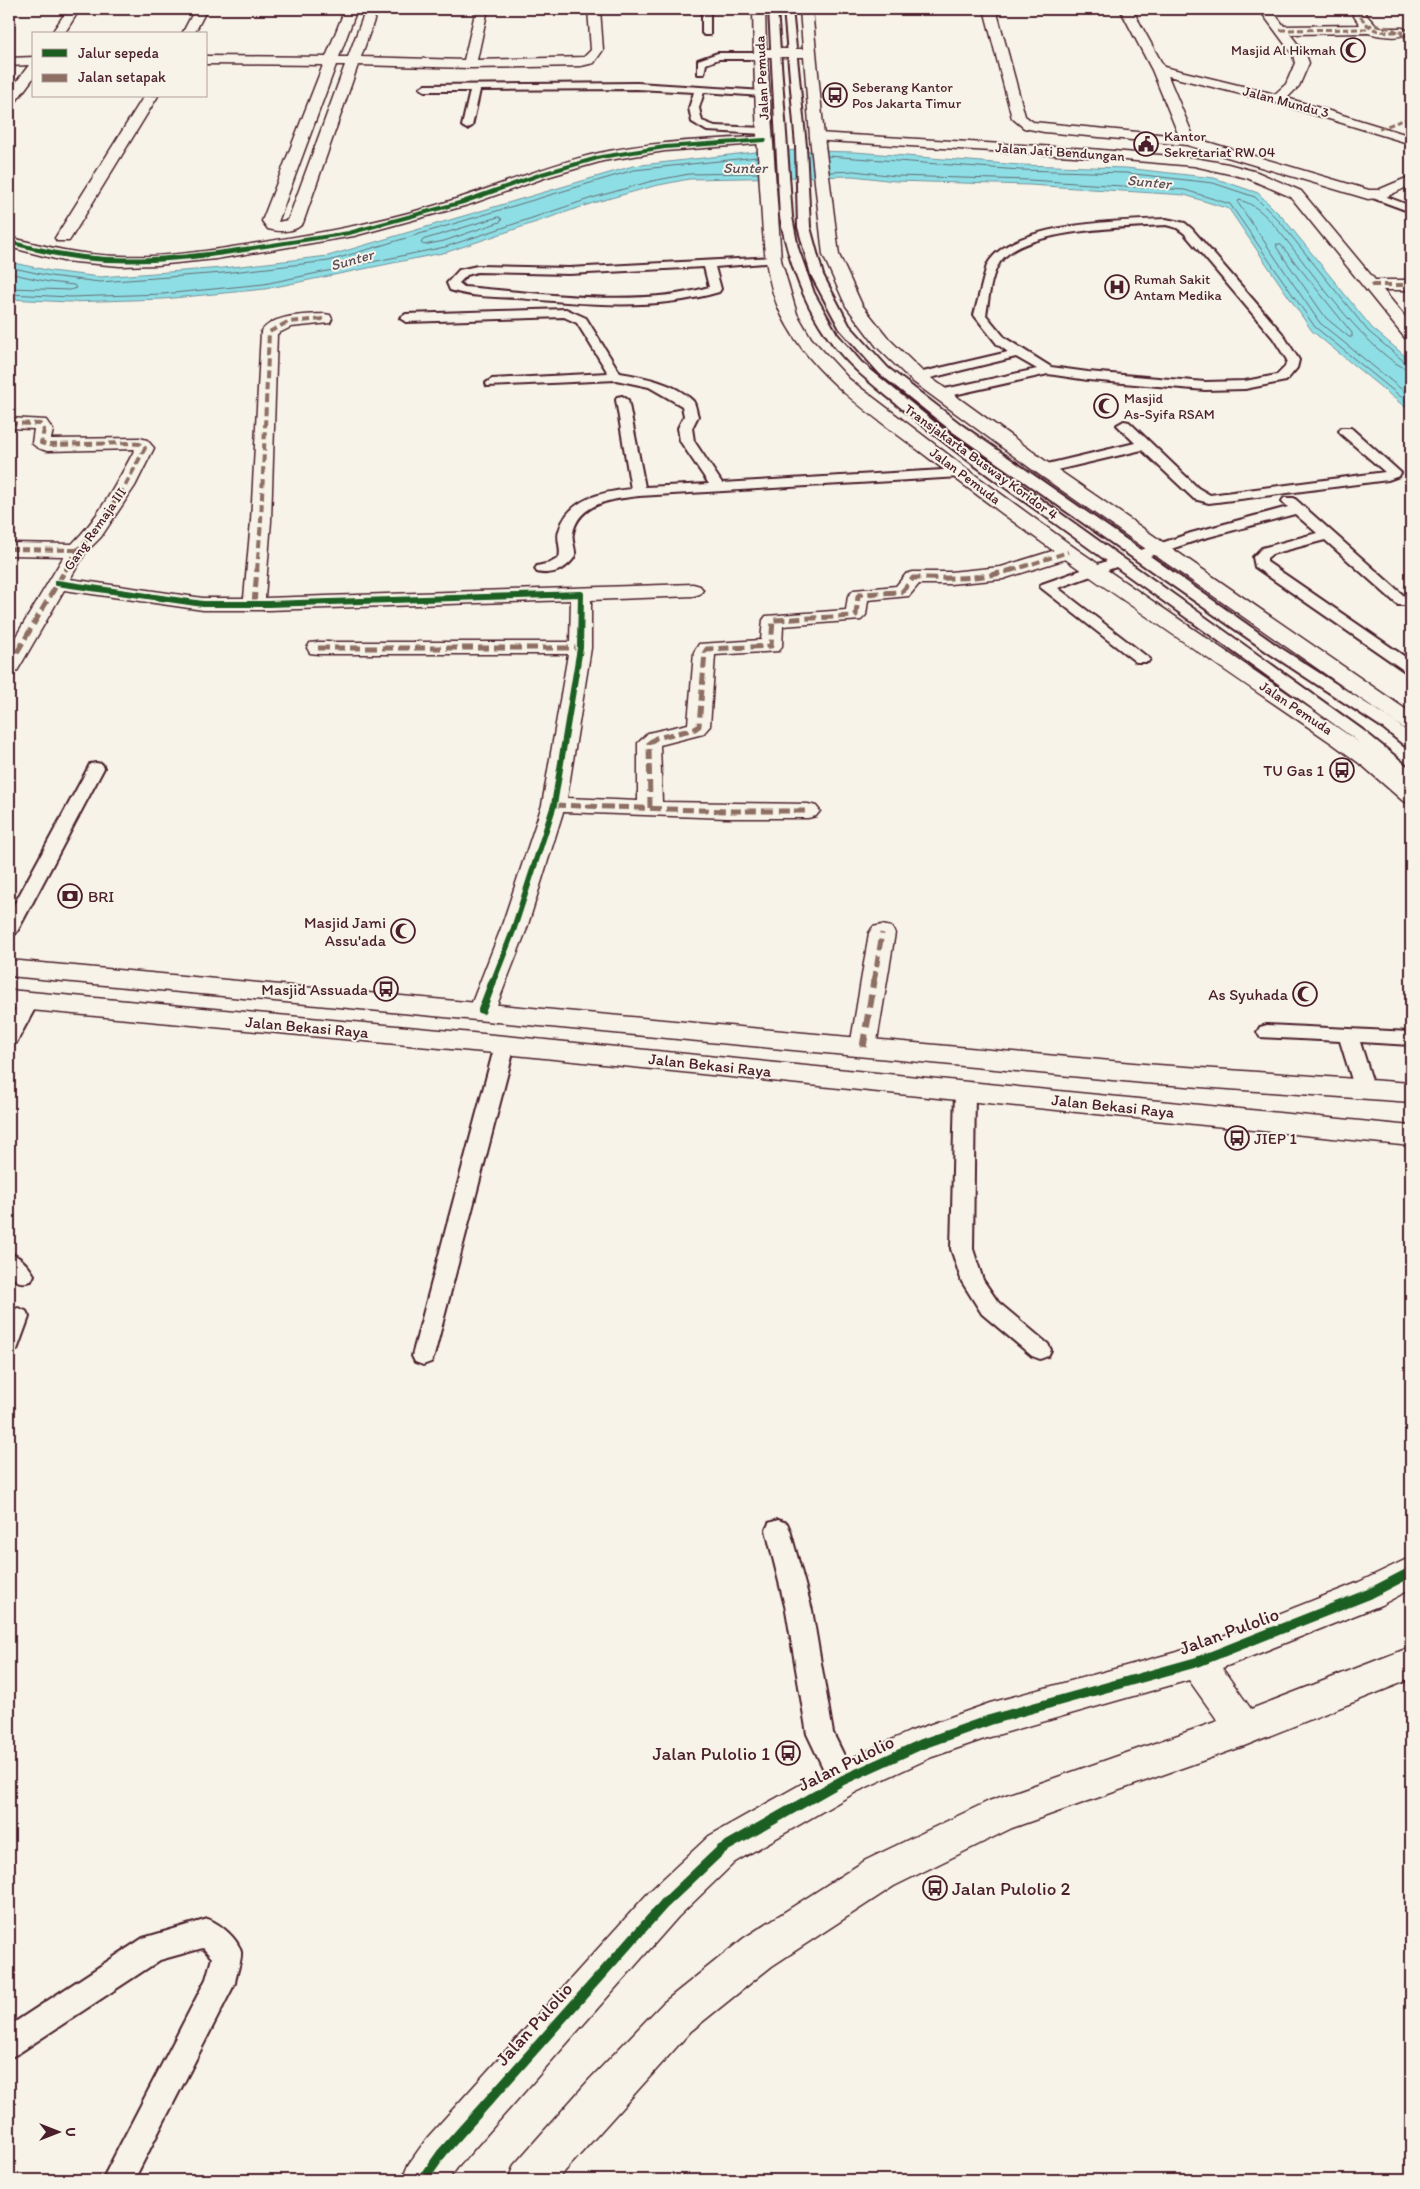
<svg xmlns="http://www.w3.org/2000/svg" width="1420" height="2189" viewBox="0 0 1420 2189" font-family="Itim,sans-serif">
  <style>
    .water { fill: #8edfe5; stroke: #73929b }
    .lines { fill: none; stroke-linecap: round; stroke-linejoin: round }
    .shore { stroke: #656c75; stroke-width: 1 }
    .lane-casing { stroke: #4a1f2b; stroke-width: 4 }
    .street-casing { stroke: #4a1f2b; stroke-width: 3 }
    .secondary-casing { stroke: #4a1f2b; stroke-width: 3 }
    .primary-casing { stroke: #4a1f2b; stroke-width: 3 }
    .lane { fill: #f7f3e8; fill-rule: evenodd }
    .street { fill: #f7f3e8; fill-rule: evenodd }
    .secondary { fill: #f7f3e8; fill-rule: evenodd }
    .primary { fill: #f7f3e8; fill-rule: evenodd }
    .quiet-far3 { stroke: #8d6e63; stroke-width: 3; stroke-dasharray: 6 3; stroke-linecap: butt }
    .quiet-far2 { stroke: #8d6e63; stroke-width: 4; stroke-dasharray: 8 4; stroke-linecap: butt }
    .quiet-far1 { stroke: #8d6e63; stroke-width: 5; stroke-dasharray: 11 5; stroke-linecap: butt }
    .quiet { stroke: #8d6e63; stroke-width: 7; stroke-dasharray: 13 7; stroke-linecap: butt }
    .cycleway-far4-casing { stroke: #f7f3e8; stroke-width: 5.5 }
    .cycleway-far3-casing { stroke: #f7f3e8; stroke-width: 7 }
    .cycleway-far2-casing { stroke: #f7f3e8; stroke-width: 9 }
    .cycleway-far1-casing { stroke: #f7f3e8; stroke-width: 11 }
    .cycleway-casing { stroke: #f7f3e8; stroke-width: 13 }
    .cycleway-far4 { stroke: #1b5e20; stroke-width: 4 }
    .cycleway-far3 { stroke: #1b5e20; stroke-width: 5 }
    .cycleway-far2 { stroke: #1b5e20; stroke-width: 6 }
    .cycleway-far1 { stroke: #1b5e20; stroke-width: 8 }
    .cycleway { stroke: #1b5e20; stroke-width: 10 }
    .labels { text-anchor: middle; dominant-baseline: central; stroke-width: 4; stroke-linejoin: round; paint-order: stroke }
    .far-poi-label { font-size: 14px; fill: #4a1f2b; stroke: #f7f3e8; text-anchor: start }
    .far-street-label { font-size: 14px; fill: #4a1f2b; stroke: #f7f3e8 }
    .far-water-label { font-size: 15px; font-style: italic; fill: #5b4f5a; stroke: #f7f3e8 }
    .poi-label { font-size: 16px; fill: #4a1f2b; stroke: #f7f3e8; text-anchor: end }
    .street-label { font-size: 16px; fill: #4a1f2b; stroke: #f7f3e8 }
    .near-street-label { font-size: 19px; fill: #4a1f2b; stroke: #f7f3e8 }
    .near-poi-label { font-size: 19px; fill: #4a1f2b; stroke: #f7f3e8; text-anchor: end }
  </style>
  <rect width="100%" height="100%" fill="#f7f3e8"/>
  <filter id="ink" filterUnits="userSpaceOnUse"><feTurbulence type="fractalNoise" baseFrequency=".02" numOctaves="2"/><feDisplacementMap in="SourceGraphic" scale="10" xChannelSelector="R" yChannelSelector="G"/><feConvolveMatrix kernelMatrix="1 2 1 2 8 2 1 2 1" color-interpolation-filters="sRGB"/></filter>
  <g filter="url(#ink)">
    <path class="water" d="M773,150l82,2 165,13 106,3 88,10 44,15 26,26 88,109 39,33v51l-99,-81 -83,-122 -44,-14 -156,-10 -134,-4 -42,-5 -164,3 -35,7 -61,17 -146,49 -182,37 -102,10 -94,3 -60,-3v-37l42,9 49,6 123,-9 105,-12 305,-90z"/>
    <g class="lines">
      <path class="shore" d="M828,156l192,14 106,3 87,10 42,14 25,25 88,109 38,32 5,2
        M830,172l24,-1 42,5 133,4 156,10 45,14 85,123 96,78
        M499,217l3,2 -2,3 -56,19 -20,4 -3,-2 2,-3z
        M1277,244l4,1 71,88v4h-3l-23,-19 -49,-70z
        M9,267l41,9 50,6 123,-9 106,-12 305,-91 123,-13
        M9,273l40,9 25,3 2,3 -6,2 -61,-2
        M9,294l61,3 93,-3 101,-10 181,-37 147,-49 60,-17 37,-7 69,-1
        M1411,371c-39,-13 -97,-96 -124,-130 -13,-16 -27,-36 -48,-41l-1,3 82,120 91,74"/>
      <g class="lane-casing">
        <path id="lane" d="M702,9h8v26h-6l-2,-2z
          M769,9h8l15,208 6,31 16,45 23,41 24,28 83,68 420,301 47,38v13l-6,-1 -53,-44 -236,-170 -58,21 92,71 -2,3h-12l-96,-75 2,-3 65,-23c-69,-51 -141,-99 -207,-154 -26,-22 -54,-42 -73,-71 -25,-36 -39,-77 -47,-119z
          M784,9h8l14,137 4,81 13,48 26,50 39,43 75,58 178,124 50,-17 97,-26 -6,-6 2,-3h10l117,104 -3,3h-10l-73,-65 -53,14 -5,4v4l144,99v12l-6,-2 -150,-104 -2,-10 9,-9 55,-15 -22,-19 -94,25 -51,17 129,91 116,75 16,13v13l-6,-2 -22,-18 -114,-75 -316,-221 -73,-58 -40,-45 -29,-54 -13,-48 -2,-81z
          M718,53h42l5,3 -5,3h-41l-13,5 -2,10h-6v-14z
          M637,83l127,8v4l-3,1 -57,-4 -5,16 3,13 13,5 49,2 5,3 -5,3 -57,-3 -15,-9 -3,-14 5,-16 -57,-3 -157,1 -8,36 -5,3 -5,-3 8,-35h-45l-5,-3 5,-3z
          M1374,192l37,14v6l-41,-15 -1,-2 1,-2z
          M1166,219l19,4 7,6 90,104 17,27 -2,8 -11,13 -41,8 -40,1 -117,-10 -40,-6 -108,24 -6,-4 6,-4 97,-21 -21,-12 -98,24 -6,-4 2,-3 94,-22 -11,-8 -23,-29 13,-50c23,-43 135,-44 179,-46zM1166,225l11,3 7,5 89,105 14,22 -2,7 -8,8 -32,6 -40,1 -117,-10 -37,-5 -46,-29 -19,-23c3,-16 4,-39 14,-53 23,-33 127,-35 166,-37z
          M773,257l6,3 -2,2 -62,5 6,22 -2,3c-64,19 -135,12 -201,6 -23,-1 -47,-1 -68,-8l-3,-7 12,-13 18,-4 92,2zM704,267l5,20c-70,21 -172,6 -245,0l-5,-4 8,-8 10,-3 92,2z
          M566,309l20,9 34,55c24,4 55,10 73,28 3,4 3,10 5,15l-6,12 2,13 28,42 238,-14 7,4 -7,4 -321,19c-25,3 -60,6 -66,37 -2,8 3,15 2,23 -7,13 -24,20 -38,16l-2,-3 2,-3 13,-3 9,-5c3,-10 -3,-18 0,-27 9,-33 44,-39 72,-42l-15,-89 1,-3 5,-1 6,4 17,87 64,-3 -29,-43 -2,-13 6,-12 -2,-10 -33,-19 -33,-7 -129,6 -1,-3 6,-4 116,-6 -31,-50 -13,-6 -158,5 -6,-4 6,-4z
          M1124,421l5,1 69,66 12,7 175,-23 -44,-38 -2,-3 2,-3h10l50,45 -2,3 -11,4 -179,23 -15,-4 -52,-49 -98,23 -7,-4 2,-3 96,-23 -18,-18z
          M96,763l6,1 2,4 -86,162 -3,4 -6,2v-22l79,-146 2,-4z
          M29,995l7,2 3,4 -23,42 -7,1v-23l13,-24z
          M1267,1025l144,7v13l-51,-3 15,48 -3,5 -7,2 -7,-2 -3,-5 -15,-49 -80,-4 -3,-5 3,-5z
          M505,1038l7,2 3,5 -81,311 -3,6 -8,3 -8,-3 -3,-6 83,-311 3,-5z
          M965,1083l7,2 3,5 -2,159 10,31 15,22 50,42 3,6 -3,6 -8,3 -8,-3 -50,-42 -20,-32 -11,-33 4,-159 3,-5z
          M9,1253c11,3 19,12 25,22l-3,6c-10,3 -15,1 -22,-7z
          M18,1308l8,3 3,6 -12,33 -8,3v-40l1,-2z
          M778,1520l9,3 3,7 22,80 21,123 23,47 -3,9 -10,4 -10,-4 -26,-55 -21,-124 -20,-80 3,-7z
          M208,1919c12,5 30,19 33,33 1,8 -5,22 -6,31l-101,197h-32l104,-201 6,-21 -9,-10 -43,12 -141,93 -10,5v-32l134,-88z"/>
      </g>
      <g class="street-casing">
        <path id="street" d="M68,9h12l-16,25h-13z
          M195,9h12l-13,25h-12z
          M345,9h12l-18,48h9l18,-48h12l-17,48 103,3 12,-51h12l-11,51 107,-3 7,-7 -3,-41h12l3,41 -9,13 -13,3 -111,2 -112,-3 -55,158c-8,10 -24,9 -35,6l-6,-8 61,-156 -117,-1v-8l120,1zM336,65h9l-57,155 -10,2z
          M984,9h12l29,107 8,6 146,14 -27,-66 -32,-61h12l32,58 111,27 11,-10 9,-21 -2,-8 -34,-46h12l13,17 76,-1 -11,-16h12l17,19h25l6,4c-8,8 -30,4 -41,1l-78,1 16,21 3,8 -10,23 -12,12 124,38v8l-138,-42 -105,-26 26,62 175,52h9l33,-14v9l-25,12 -18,2 -181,-54 -143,-13 -20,-4 -12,-10z
          M34,57v20l-20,27 -5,1v-13l20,-27 -20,1v-8z
          M144,96h14l-87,142 -2,3h-12l-2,-3z
          M817,133l273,16 104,9 34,6 29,8 44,19 74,89h36v10h-28l28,34v15l-6,-1 -114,-141 -44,-19 -53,-12 -104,-9 -278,-17 -2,-3z
          M765,136l7,4 -2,3 -105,8 -62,10 -56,16 -79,28 -114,31 -138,23 -59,6 -37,1 -57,-5 -54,-14v-10c37,10 72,18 111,19 46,2 93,-6 138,-13 69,-11 135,-23 201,-45 47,-15 92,-34 140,-45 54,-12 111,-13 166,-17z
          M324,314l6,1 2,4 -2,4 -39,4 -14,7 -6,187 -6,77 428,-14 7,2 3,4 -3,4 -7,2 -102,4v48l-24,150 71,3v-58l10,-10 40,-9 6,-72 5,-8 62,-4 2,-20 3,-4 80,-6 2,-14 6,-6 42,-4 10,-12 7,-2h37l51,-5 67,-21 7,2 3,4 -3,4 -72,23 -53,5h-31l-10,12 -41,4 -2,15 -5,5 -78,6 -1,20 -3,5 -64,4 -5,71 -7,8 -43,11 2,57 146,2 8,2 4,5 -4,5 -8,2h-81l-164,-6 -37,119 -31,79 -4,6 -9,3 -9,-3 -4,-6 31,-79 42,-126 26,-151h-250l-8,-1 -3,-5 3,-5 8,-1h252l1,-42 -303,10h-65l-139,-20 -44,76 -3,5 -8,1v-24l55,-92 -55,-1v-12l63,1c27,-27 45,-61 63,-95l-88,2c-6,-2 -11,-3 -15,-8l2,-14 -25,-1v-10l37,2 7,10 -2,9 89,-1 7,2 7,8 -19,38 -34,51 -16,16 -15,26 133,19h41l7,-77 10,-189c12,-18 43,-17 63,-18z
          M882,925l9,2 4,6 -19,114 -4,6 -9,3 -9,-3 -4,-6 19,-114 4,-6z"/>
      </g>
      <g class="secondary-casing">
        <path id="secondary" d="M1411,1557v32l-30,16 -159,63 29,41 160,-62v32l-167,67 -232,82 -118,58 -122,80 -81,65 -134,149h-49l6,-15 75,-85 74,-77 81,-65 122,-78 123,-59 229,-80 -29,-41 -199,57 -58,20 -76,35 -121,70 -57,55 -221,251 -9,12h-46l6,-15 19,-27 223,-247 59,-55 121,-68 79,-36 81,-29 205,-56 162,-64z"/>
      </g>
      <g class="primary-casing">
        <path id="primary" d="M753,9h12l1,40h37l-3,-40h12l12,128 15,118 23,50 27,34 35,34 127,92 360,248v17l-8,-2 -366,-255 -125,-92 -35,-34 -31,-41 -23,-51 -13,-118 -6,-80h-37l14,203 16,54 14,24 38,41 118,90 108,79 304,208 32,28v19l-8,-2 -40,-35 -30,-22c-137,-94 -275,-186 -407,-288 -52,-40 -114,-79 -144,-140 -19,-38 -19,-88 -22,-129 -4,-60 -6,-119 -7,-178z
          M9,960l1135,104 267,19v19l-267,-19 -1135,-107z
          M9,990l496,46 906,90v20l-906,-92 -496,-46z"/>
      </g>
      <use href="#lane" class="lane"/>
      <use href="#street" class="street"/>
      <use href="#secondary" class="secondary"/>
      <use href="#primary" class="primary"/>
      <path class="quiet-far3" d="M1355,9c17,24 19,23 48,23
        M1366,25c19,1 32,3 45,18
        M1280,30l88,-1
        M1379,129l32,-12"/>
      <path class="quiet-far2" d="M1371,285h40
        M9,423l31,1 4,6 -3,13 6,2 80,-2 13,1 5,4 -20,38 -31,47 -17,17 -12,21
        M9,549l68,1
        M257,571l4,-50 8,-189 19,-10 36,-3
        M1010,571l58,-19"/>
      <path class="quiet-far1" d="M254,604l3,-35
        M318,648h262
        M9,666l57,-97
        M554,805l173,6h81
        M650,808l-1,-65 7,-5 39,-9 4,-3 6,-74 2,-3 64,-3 2,-26 81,-4 2,-1 2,-19 3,-2 41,-2 11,-14c33,0 70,2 101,-9
        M874,982l8,-49"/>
      <path class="quiet" d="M863,1047l11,-66"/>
      <g class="cycleway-far4-casing">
        <path id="cycleway-far4" d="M9,242l31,8
          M240,250l109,-17 114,-31 79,-28 59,-17 64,-10 100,-7"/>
      </g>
      <g class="cycleway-far3-casing">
        <path id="cycleway-far3" d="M36,249c70,18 141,11 212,0"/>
      </g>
      <g class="cycleway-far2-casing">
        <path id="cycleway-far2" d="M57,583l146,21h65l313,-10 -1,54 -26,157 -41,126 -20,51"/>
      </g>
      <g class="cycleway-far1-casing">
        <path id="cycleway-far1" d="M482,1010l11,-29"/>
      </g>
      <g class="cycleway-casing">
        <path id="cycleway" d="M423,2180l19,-27 222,-249 58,-55 121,-69 79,-36 68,-24 207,-58 172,-68 42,-22"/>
      </g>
      <use href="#cycleway-far4" class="cycleway-far4"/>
      <use href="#cycleway-far3" class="cycleway-far3"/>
      <use href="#cycleway-far2" class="cycleway-far2"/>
      <use href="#cycleway-far1" class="cycleway-far1"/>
      <use href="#cycleway" class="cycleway"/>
    </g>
  </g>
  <defs>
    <g id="mosque-ring" transform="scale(1.25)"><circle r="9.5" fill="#f7f3e8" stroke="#4a1f2b" stroke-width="1.5"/><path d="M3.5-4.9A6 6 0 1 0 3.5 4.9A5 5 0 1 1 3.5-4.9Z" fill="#4a1f2b"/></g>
    <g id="bus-ring" transform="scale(1.25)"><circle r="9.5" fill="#f7f3e8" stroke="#4a1f2b" stroke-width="1.5"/><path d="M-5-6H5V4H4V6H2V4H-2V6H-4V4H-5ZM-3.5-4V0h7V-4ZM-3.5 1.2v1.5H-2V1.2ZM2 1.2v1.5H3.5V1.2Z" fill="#4a1f2b"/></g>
    <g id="civic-ring" transform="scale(1.25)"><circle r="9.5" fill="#f7f3e8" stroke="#4a1f2b" stroke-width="1.5"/><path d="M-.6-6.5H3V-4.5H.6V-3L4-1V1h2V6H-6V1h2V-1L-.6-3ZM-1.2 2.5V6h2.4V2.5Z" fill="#4a1f2b"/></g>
    <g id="hospital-ring" transform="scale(1.25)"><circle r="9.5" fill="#f7f3e8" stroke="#4a1f2b" stroke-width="1.5"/><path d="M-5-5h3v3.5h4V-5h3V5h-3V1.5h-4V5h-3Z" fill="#4a1f2b"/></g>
    <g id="bank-ring" transform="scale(1.25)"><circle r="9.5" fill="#f7f3e8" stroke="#4a1f2b" stroke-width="1.5"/><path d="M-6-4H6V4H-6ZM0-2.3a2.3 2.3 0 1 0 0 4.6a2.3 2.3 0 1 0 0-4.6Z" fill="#4a1f2b"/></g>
  </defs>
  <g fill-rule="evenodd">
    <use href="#mosque-ring" x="1353" y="50"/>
    <use href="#bus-ring" x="835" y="95"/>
    <use href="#civic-ring" x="1146" y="144"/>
    <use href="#hospital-ring" x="1117" y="287"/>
    <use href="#mosque-ring" x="1106" y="406"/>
    <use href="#bus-ring" x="1342" y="770"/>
    <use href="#bank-ring" x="70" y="896"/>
    <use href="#mosque-ring" x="403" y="931"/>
    <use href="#bus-ring" x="386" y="989"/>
    <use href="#mosque-ring" x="1305" y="994"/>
    <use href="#bus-ring" x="1237" y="1138"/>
    <use href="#bus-ring" x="788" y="1753"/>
    <use href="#bus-ring" x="935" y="1888"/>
  </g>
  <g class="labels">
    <g class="far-poi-label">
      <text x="1336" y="50" text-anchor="end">Masjid Al Hikmah</text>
      <text x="852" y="87">Seberang Kantor<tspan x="852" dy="16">Pos Jakarta Timur</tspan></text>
      <text x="1164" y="136">Kantor<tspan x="1164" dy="16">Sekretariat RW 04</tspan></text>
      <text x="1134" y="279">Rumah Sakit<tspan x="1134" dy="16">Antam Medika</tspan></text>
      <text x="1124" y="398">Masjid<tspan x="1124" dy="16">As-Syifa RSAM</tspan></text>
    </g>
    <g class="far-street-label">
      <text transform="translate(762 78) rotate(-93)">Jalan Pemuda</text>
      <text transform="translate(1286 102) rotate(15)">Jalan Mundu 3</text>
      <text transform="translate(1060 152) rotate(4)">Jalan Jati Bendungan</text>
      <text transform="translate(981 462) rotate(36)">Transjakarta Busway Koridor 4</text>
      <text transform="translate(965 476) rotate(37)">Jalan Pemuda</text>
      <text transform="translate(95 529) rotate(-55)">Gang Remaja III</text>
      <text transform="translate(1296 708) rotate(34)">Jalan Pemuda</text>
    </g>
    <g class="far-water-label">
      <text x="745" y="168">Sunter</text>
      <text transform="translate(1149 182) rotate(5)">Sunter</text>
      <text transform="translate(352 260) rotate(-16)">Sunter</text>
    </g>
    <g class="poi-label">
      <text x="1324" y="770">TU Gas 1</text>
      <text x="88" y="896" text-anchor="start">BRI</text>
      <text x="386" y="922">Masjid Jami<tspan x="386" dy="18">Assu'ada</tspan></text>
      <text x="368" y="989">Masjid Assuada</text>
      <text x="1288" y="994">As Syuhada</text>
      <text x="1254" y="1138" text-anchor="start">JIEP 1</text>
    </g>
    <g class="street-label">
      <text transform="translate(307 1027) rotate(5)">Jalan Bekasi Raya</text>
      <text transform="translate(710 1065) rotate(6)">Jalan Bekasi Raya</text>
      <text transform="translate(1113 1106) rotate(6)">Jalan Bekasi Raya</text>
    </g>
    <g class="near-street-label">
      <text transform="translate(1229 1631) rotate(-20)">Jalan Pulolio</text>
      <text transform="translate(846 1763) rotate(-26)">Jalan Pulolio</text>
      <text transform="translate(534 2024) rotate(-48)">Jalan Pulolio</text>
    </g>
    <g class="near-poi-label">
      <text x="770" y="1753">Jalan Pulolio 1</text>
      <text x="952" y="1888" text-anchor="start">Jalan Pulolio 2</text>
    </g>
  </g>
  <rect width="1420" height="2189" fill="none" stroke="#f7f3e8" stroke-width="30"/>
  <rect x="15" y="15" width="1390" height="2159" fill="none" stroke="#4a1f2b" stroke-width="2" filter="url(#ink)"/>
  <rect x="32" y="32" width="175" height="65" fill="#f7f3e8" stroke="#b29e9c"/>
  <rect x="42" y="49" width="25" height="8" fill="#1b5e20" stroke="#b29e9c"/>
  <text x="78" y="58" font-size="15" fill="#4a1f2b">Jalur sepeda</text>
  <rect x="42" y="74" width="25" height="8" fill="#8d6e63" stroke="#b29e9c"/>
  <text x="78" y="82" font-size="15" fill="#4a1f2b">Jalan setapak</text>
  <g transform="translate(58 2132) rotate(90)" stroke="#f7f3e8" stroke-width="4" paint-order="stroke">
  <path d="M0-4L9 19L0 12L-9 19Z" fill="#4a1f2b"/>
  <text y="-8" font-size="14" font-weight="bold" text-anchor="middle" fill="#4a1f2b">U</text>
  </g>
</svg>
